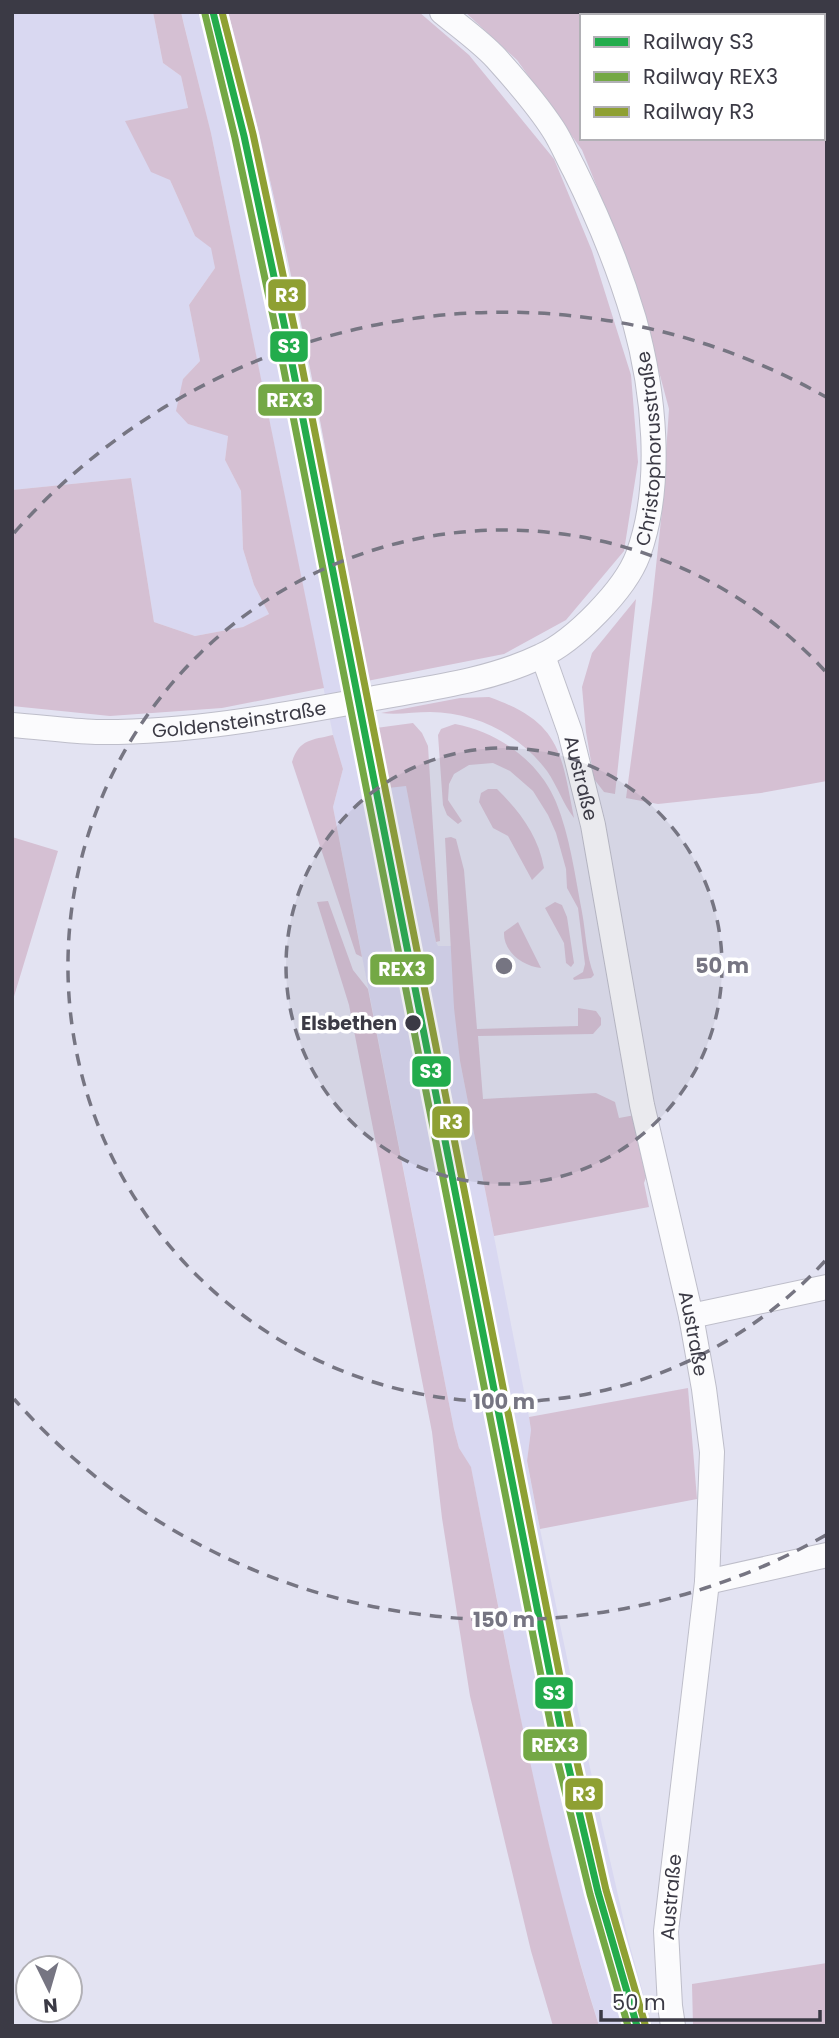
<svg xmlns="http://www.w3.org/2000/svg" width="839" height="2038" viewBox="0 0 839 2038" font-family="Poppins,sans-serif">
  <style>
    .built { fill: #d9d8f1 }
    .green { fill: #d5c0d3; fill-rule: evenodd }
    .lines { fill: none; stroke-linecap: round; stroke-linejoin: round }
    .street-casing { stroke: #bebeca; stroke-width: 26 }
    .street { stroke: #fbfbfd; stroke-width: 24 }
    .rail-1-casing { stroke: #fff; stroke-width: 12 }
    .rail-2-casing { stroke: #fff; stroke-width: 12 }
    .rail-3-casing { stroke: #fff; stroke-width: 12 }
    .rail-1 { stroke: #23ac4c; stroke-width: 7 }
    .rail-2 { stroke: #74a845; stroke-width: 7 }
    .rail-3 { stroke: #8fa033; stroke-width: 7 }
    .ring { fill: none; stroke: #767582; stroke-width: 3.5; stroke-dasharray: 12 9 }
    .stop-dot { fill: #3b3a45; stroke: #fff; stroke-width: 2.5 }
    .labels { text-anchor: middle; dominant-baseline: central; stroke-width: 7; stroke-linejoin: round; paint-order: stroke }
    .street-label { font-size: 19px; fill: #3b3a45; stroke: #fff }
    .stop-label { font-size: 19px; font-weight: bold; fill: #3b3a45; stroke: #fff; text-anchor: end }
    .centre { fill: #767582; stroke: #fff; stroke-width: 3.5 }
    .ring-label { font-size: 21px; text-anchor: middle; font-weight: bold; fill: #767582; stroke: #fff; stroke-width: 7; stroke-linejoin: round; paint-order: stroke }
    .line-badge { stroke: #fff; stroke-width: 2.5 }
    .badge-label { font-size: 19px; text-anchor: middle; font-weight: bold; fill: #fff }
  </style>
  <rect width="100%" height="100%" fill="#e3e3f2"/>
  <path class="built" d="M12,12h141l10,51 18,13 7,33 -62,12 44,59 25,56 17,12 3,20 -26,37 11,56 -17,18 5,45 40,11 -3,25 16,31 2,58 11,36 15,29 -26,13 -48,9 -41,-14 -23,-144 -119,12z
    M181,12h47l32,122 20,92 108,562 18,-3 30,157 2,4h13l9,115 69,356 2,13 -4,32 13,67 62,296 26,114 24,87h-53l-37,-124 -35,-151 -56,-283 -12,-20 -5,-19 -121,-622 10,-38 -10,-34 -122,-602z"/>
  <path class="green" d="M153,12h28l3,13 27,108 113,555 -102,20 -112,8 -98,-10v-216l119,-12 23,144 41,14 48,-9 26,-13 -15,-29 -11,-36 -2,-58 -16,-31 3,-24 -40,-12 -12,-13 7,-32 17,-18 -11,-56 26,-37 -4,-20 -16,-12 -25,-56 -19,-8 -26,-51 63,-13 -7,-32 -18,-13z
    M228,12h191l50,43 85,104 38,92 39,124 7,87 -14,89 -58,69 -62,34 -137,27c-39,-224 -79,-449 -139,-669z
    M465,12h362v769l-66,12 -103,11 -32,-6 26,-195 10,-92 7,-102 -35,-131 -52,-128 -65,-90zM582,16h241v122h-241z
    M636,599l-21,195 -11,-2 -10,-13 -8,-47 -4,-45 10,-34z
    M489,697c71,25 72,54 85,121 -11,-14 -16,-31 -27,-47 -27,-36 -71,-59 -117,-59 -16,0 -32,3 -49,1l79,-15z
    M413,723l9,10 6,13 12,195 -4,1 -30,-156 -18,2 -12,-60z
    M455,724c43,8 84,37 101,78 14,34 19,74 26,110 4,21 4,43 12,63l-3,3 -17,2 -1,-2 10,-6 2,-8 -7,-56 -11,-20 -1,-19 -10,-36 -8,-18 -15,-24 -23,-20 -17,-8 -24,2 -15,9 -5,10 -1,16 14,21 -4,3 -11,-9 -4,-10 -5,-70 3,-6z
    M333,735l10,34 -10,38 29,150 -6,-3 -64,-192c7,-23 20,-22 41,-27z
    M488,789h9c23,23 41,46 47,79l-12,12 -24,-44 -15,-8 -14,-26 2,-9z
    M12,837l46,14 -46,152z
    M451,837l5,2 8,31 13,159 101,-3v-18l18,3 5,7v7l-8,9 -115,2 5,63 113,-6 19,9 4,16 16,-3 14,54 -5,14 5,24 -155,29 -34,-175 -6,-53 -9,-170z
    M328,901l25,69 15,19 86,440 5,19 12,19c37,188 70,376 128,559h-46l-22,-75 -61,-255 -28,-178 -10,-86 -83,-427 -32,-103z
    M555,902l7,3 5,12 7,46 -3,4 -5,-4 -2,-20 -19,-35z
    M518,922l23,46c-18,-2 -38,-16 -37,-36z
    M688,1388l9,111 -157,30 -13,-68 4,-31 -2,-13z
    M827,1963v63h-134l-1,-42z"/>
  <g class="lines">
    <g class="street-casing">
      <g id="street">
        <path id="s1" d="M543,656l27,76 23,93 49,280 49,211 13,73 8,63 -5,130 -41,349 4,75 3,20"/>
        <path id="s2" d="M12,725c28,2 56,6 84,7 89,1 177,-15 263,-31 61,-12 126,-18 182,-45 33,-15 84,-66 97,-101 26,-72 16,-164 -4,-236 -15,-51 -36,-102 -60,-150 -7,-13 -13,-28 -21,-40 -14,-22 -39,-51 -57,-71 -16,-17 -36,-31 -54,-46"/>
        <path d="M691,1316l136,-29"/>
        <path d="M707,1582l120,-27"/>
      </g>
    </g>
    <use href="#street" class="street"/>
    <g class="rail-1-casing">
      <path id="rail-1" d="M213,12l31,124 42,197 281,1427 31,132 39,134"/>
    </g>
    <g class="rail-2-casing">
      <path id="rail-2" d="M205,14l30,124 42,197 281,1427 32,132 38,132"/>
    </g>
    <g class="rail-3-casing">
      <path id="rail-3" d="M222,12l31,122 42,197 281,1427 30,132 39,134"/>
    </g>
    <use href="#rail-1" class="rail-1"/>
    <use href="#rail-2" class="rail-2"/>
    <use href="#rail-3" class="rail-3"/>
  </g>
  <circle cx="504" cy="966" r="218" fill="#767582" fill-opacity=".12"/>
  <g class="ring">
    <circle cx="504" cy="966" r="218"/>
    <path d="M825 1261A436 436 0 1 1 825 671"/>
    <path d="M826 1535A654 654 0 0 1 14 1399M14 533A654 654 0 0 1 826 397"/>
  </g>
  <circle class="stop-dot" cx="413" cy="1023" r="9"/>
  <g class="labels">
    <g class="street-label">
      <text stroke="none"><textPath href="#s2" startOffset="788">Christophorusstraße</textPath></text>
      <text stroke="none"><textPath href="#s2" startOffset="228">Goldensteinstraße</textPath></text>
      <text stroke="none"><textPath href="#s1" startOffset="128">Austraße</textPath></text>
      <text stroke="none"><textPath href="#s1" startOffset="695">Austraße</textPath></text>
      <text transform="translate(671 1897) rotate(-85)">Austraße</text>
    </g>
    <g class="stop-label">
      <text x="397" y="1023">Elsbethen</text>
    </g>
  </g>
  <circle cx="504" cy="966" r="10" class="centre"/>
  <g class="ring-label">
    <text x="722" y="973">50 m</text>
    <text x="504" y="1409">100 m</text>
    <text x="504" y="1627">150 m</text>
  </g>
  <g class="line-badge">
    <rect x="267" y="278" width="40" height="34" rx="7" fill="#8fa033"/>
    <rect x="269" y="330" width="40" height="33" rx="7" fill="#23ac4c"/>
    <rect x="257" y="383" width="66" height="34" rx="7" fill="#74a845"/>
    <rect x="369" y="953" width="66" height="33" rx="7" fill="#74a845"/>
    <rect x="411" y="1055" width="41" height="33" rx="7" fill="#23ac4c"/>
    <rect x="431" y="1105" width="40" height="34" rx="7" fill="#8fa033"/>
    <rect x="534" y="1676" width="40" height="34" rx="7" fill="#23ac4c"/>
    <rect x="522" y="1728" width="66" height="34" rx="7" fill="#74a845"/>
    <rect x="564" y="1777" width="40" height="34" rx="7" fill="#8fa033"/>
  </g>
  <g class="badge-label">
    <text x="287" y="302">R3</text>
    <text x="289" y="353">S3</text>
    <text x="290" y="407">REX3</text>
    <text x="402" y="976">REX3</text>
    <text x="431" y="1078">S3</text>
    <text x="451" y="1129">R3</text>
    <text x="554" y="1700">S3</text>
    <text x="555" y="1752">REX3</text>
    <text x="584" y="1801">R3</text>
  </g>
  <rect width="839" height="2038" fill="none" stroke="#3b3a45" stroke-width="28"/>
  <rect x="580" y="14" width="245" height="126" fill="#ffffff" stroke="#b1b0b5" stroke-width="2"/>
  <rect x="594" y="37" width="35" height="10" fill="#23ac4c" stroke="#b1b0b5" stroke-width="2"/>
  <text x="643" y="49" font-size="21" fill="#3b3a45">Railway S3</text>
  <rect x="594" y="72" width="35" height="10" fill="#74a845" stroke="#b1b0b5" stroke-width="2"/>
  <text x="643" y="84" font-size="21" fill="#3b3a45">Railway REX3</text>
  <rect x="594" y="107" width="35" height="10" fill="#8fa033" stroke="#b1b0b5" stroke-width="2"/>
  <text x="643" y="119" font-size="21" fill="#3b3a45">Railway R3</text>
  <g transform="translate(49 1989) rotate(175)"><circle r="33" fill="#ffffff" stroke="#b1b0b5" stroke-width="2"/>
  <path d="M0-5L12 26L0 18L-12 26Z" fill="#767582"/>
  <text y="-10" font-size="19" font-weight="bold" text-anchor="middle" fill="#3b3a45">N</text>
  </g>
  <path d="M601 2010v10h219v-10" fill="none" stroke="#3b3a45" stroke-width="3.5"/>
  <text x="612" y="2010" font-size="21" fill="#3b3a45" stroke="#ffffff" stroke-width="5" paint-order="stroke">50 m</text>
</svg>
